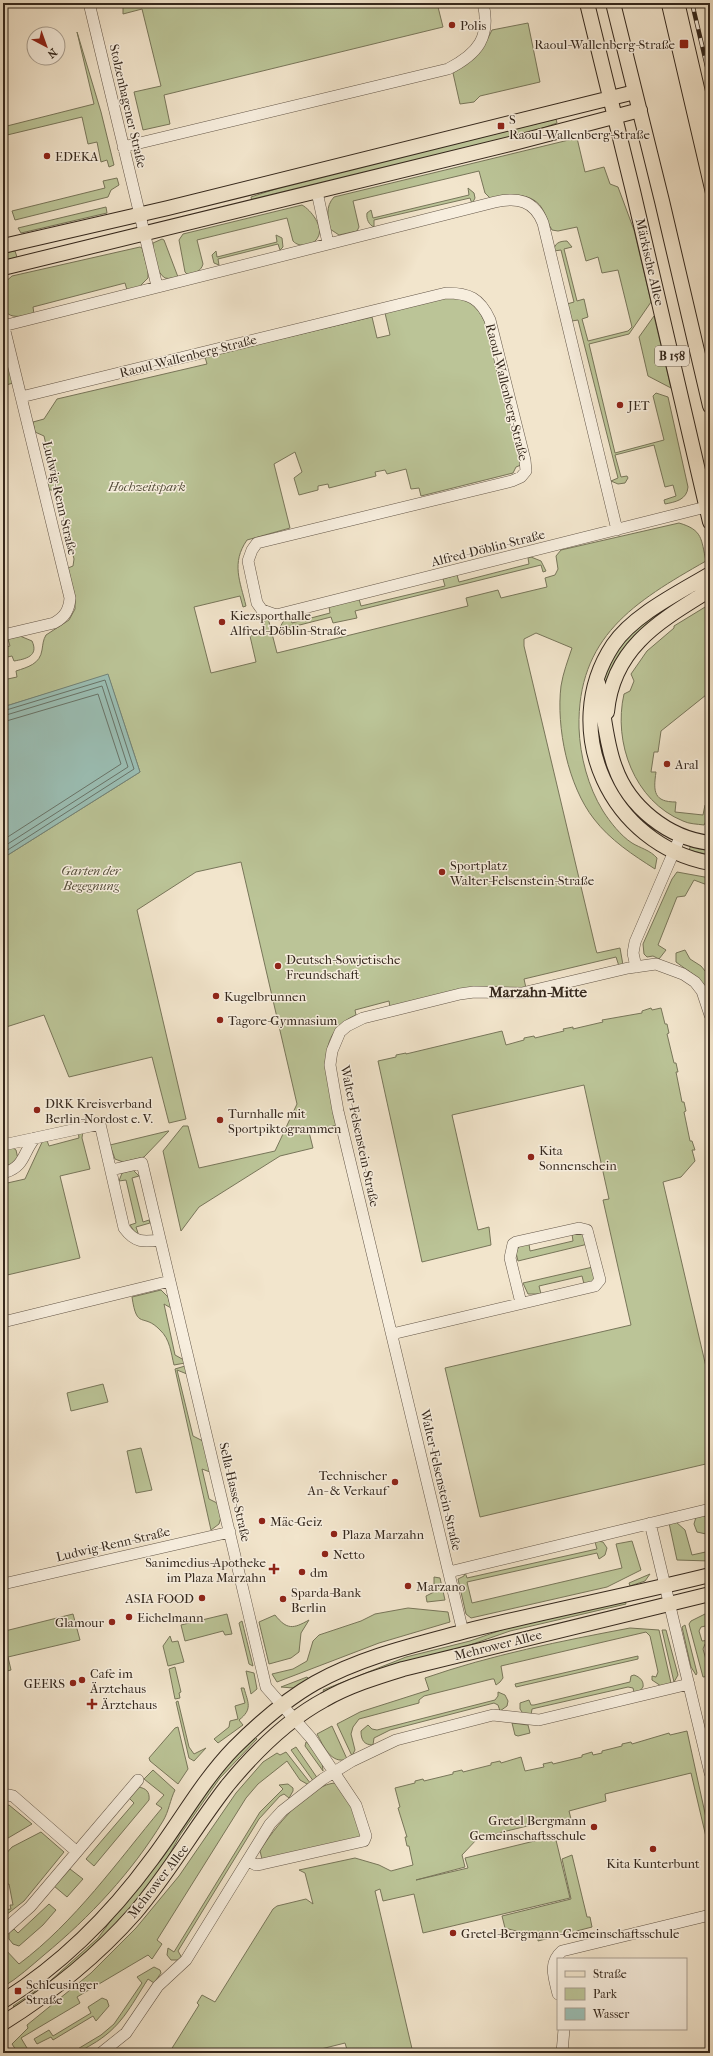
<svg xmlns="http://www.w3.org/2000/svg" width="713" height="2056" viewBox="0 0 713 2056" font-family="'IM FELL French Canon',serif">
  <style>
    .green { fill: #bbc497; stroke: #78765a }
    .water { fill: #9bbfb5; stroke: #728378 }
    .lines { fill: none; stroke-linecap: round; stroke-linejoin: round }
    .shore { stroke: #687469; stroke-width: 1 }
    .minor-casing { stroke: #645749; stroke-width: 12 }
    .major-casing { stroke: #35281d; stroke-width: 16 }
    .minor { stroke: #f7eede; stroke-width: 11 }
    .major { stroke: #f2e5cc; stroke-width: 14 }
    .tram { stroke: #35281d; stroke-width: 1 }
    .rail-casing { stroke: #35281d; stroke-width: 4.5 }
    .rail { stroke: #f7eede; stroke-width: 3; stroke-dasharray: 9; stroke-linecap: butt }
    .poi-dot { fill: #8f2418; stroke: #f7eede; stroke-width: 1.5 }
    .labels { text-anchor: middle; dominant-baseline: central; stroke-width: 3; stroke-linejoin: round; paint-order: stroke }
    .shield { fill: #f7eede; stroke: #6f6357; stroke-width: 1 }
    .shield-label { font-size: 12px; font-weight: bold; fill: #35281d }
    .poi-label { font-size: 13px; fill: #35281d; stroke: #f7eede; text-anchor: start }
    .street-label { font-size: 13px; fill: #35281d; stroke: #f7eede }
    .park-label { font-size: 13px; font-style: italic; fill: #564f3c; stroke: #f7eede }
    .quarter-label { font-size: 15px; font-weight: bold; fill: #35281d; stroke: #f7eede }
  </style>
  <rect width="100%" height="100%" fill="#f2e5cc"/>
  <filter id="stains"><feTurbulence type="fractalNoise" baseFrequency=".005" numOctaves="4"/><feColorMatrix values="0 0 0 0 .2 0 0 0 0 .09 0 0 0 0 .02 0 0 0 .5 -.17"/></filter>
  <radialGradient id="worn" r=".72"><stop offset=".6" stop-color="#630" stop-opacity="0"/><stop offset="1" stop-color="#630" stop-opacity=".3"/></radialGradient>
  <path class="green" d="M123,3h314l6,24 -279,68 6,29 -27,6 -9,-38 27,-6 -19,-77 -19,5z
    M528,23l12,59 -60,14 -6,6 -14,2 -7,-31c21,-14 28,-20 39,-43z
    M77,32l24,80 13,53 -5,2 -2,-7 -6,2 -4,-20 -9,2 -6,-27 -79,19v-9l91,-23z
    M556,119l1,4 -39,14 -266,65 -1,-5 49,-16z
    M577,138l8,34 19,-5 6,17 8,3 16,43 17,72 -22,32 -40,10 26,109 49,-13 -11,-44 3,-3 12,4 20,90c-1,13 -13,15 -23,17l-1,-4 12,-4 -3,-11 -8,2 -11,-42 -39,10 6,22 6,-1 1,2 -3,5 -7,1 -7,-3 7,-3 -40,-158 -6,1 -5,-17 7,-2 -13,-52 -7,1c0,-8 6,-10 13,-10l5,6 -8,2 13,52 7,-2 4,18 -6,2 6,22 40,-10 4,-4 -14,-57 -16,3 -4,-16 -12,4 -9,-34 -19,4 -6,-1c-4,-6 -5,-12 -8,-18 -10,-22 -36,-17 -54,-14l-5,-5 -6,-22 -126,30 6,26 -2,4 -18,4 -9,-6c-2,-12 -5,-22 4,-32z
    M117,178l2,7 -8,5 -3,7 -93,23 -3,-9 93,-23 -2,-7z
    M468,188l6,5 1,5 -3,6 -2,-6 -96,22v7c-5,-2 -8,-8 -7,-14l4,-3 2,8 96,-23z
    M302,205c9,5 22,22 16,32 -4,9 -19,11 -25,4l-6,-23 -90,22 6,24c-2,8 -9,9 -16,10l-2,-2 -6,-32 4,-6z
    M106,207l1,6 -86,20 -3,-5z
    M276,235l6,3 1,9 -3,3 -2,-6 -60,15 1,6 -5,-2 -2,-8 4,-4 1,6 60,-15z
    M162,239l2,1 14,37c-5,1 -9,2 -13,1 -9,-5 -13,-26 -12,-35z
    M140,247l2,1 6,22v8l-9,9 -12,3 -2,-7 -92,24 1,7c-31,7 -31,-1 -31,-30l9,-8z
    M15,251l2,6 -14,4v-8z
    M446,298c22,0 30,5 40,26l35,141 -5,2 -3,6 -92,23 -2,-8 -8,1 -5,-20 -19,5 -2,-4 -10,2 1,4 -47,12 -1,-4 -10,2v4l-19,5 -5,-17 8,-6 -7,-20 -21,12 16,64 -43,12c-16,23 -7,41 -1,66l-3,1 -3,-11 -46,11 17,66 45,-11 -6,-26 16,-3 -4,-21 6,6 9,35 191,-47 -2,-8 32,-8 3,8 46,-11 -2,-9 10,-3 3,-6 -2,-13 5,-6 118,-27c24,7 22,16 27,38 -72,41 -129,76 -127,167 1,28 9,59 24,83 7,11 18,25 29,32 8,5 18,7 25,15l-2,11c-22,-14 -45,-29 -61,-50 -26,-33 -38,-92 -33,-133 2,-13 7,-26 11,-38l-36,-15 -12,6v7l72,304 1,3 23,-5 3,17 -4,1 -3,-9 -92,22 2,9 -136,19 -1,-6 -34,9 1,5c-47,20 -26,72 -19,110l-28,7 4,16 -33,8 -81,51 -18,24 -18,-80 20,-25h5l11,42 76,-17 22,-47 -56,-242 -45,10 -59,38 49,209 -17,4 -17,-66 -83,20 -25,-62 -41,13v-170l137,-86 -32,-97 -105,32v-27l14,-3 -1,-6c12,-4 24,-7 26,-21 1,-6 1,-10 4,-15l23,-15 6,-11v-11l-7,-30 5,-2 1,-7 -16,-66 -4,-3h-5l-2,-8 6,-7 -9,-39 -9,-4 -2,-10 11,-3 13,-20 150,-35 -2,-7 167,-40 5,21 13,-3 -5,-22z
    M654,316l17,72 -23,-12 -9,-39z
    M3,344l10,39 -10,3z
    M531,557l10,4 5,10 -3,1 -2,-7 -186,46 2,7 -24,5 -2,-6 -47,12v6h-2l-2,-8 6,-10 4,-1 2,7 38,-10 -1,-6 30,-8 2,7 84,-20 -2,-7 14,-4 2,7 70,-18 -1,-6z
    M710,604v95l-4,-4 -45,36 -3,21h-4l-3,20h5c-3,20 -2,30 20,30l-1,10 28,3 2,-10 5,1v8l-6,11c-7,-1 -15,-1 -21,-4 -49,-20 -70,-79 -59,-127l6,-3 4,-10 -3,-7 16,-23 27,-23v-2z
    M656,610l3,5 -29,26 -27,96 53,91 -3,4 -33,-33 -18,-38 -6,-42 8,-43 16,-31z
    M20,636l12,5c7,15 -6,18 -18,20l-2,-5 -9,2v-10l7,-2 -2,-7z
    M691,845l19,4v6l-21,-5z
    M677,872l33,6v8l-16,-6 -9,16 -8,1 -19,48 8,5 -7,9 -6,-3 -6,1 -3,-3 -1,-10 29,-65z
    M685,950l5,9 11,7 9,11v17l-12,-16 -22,-16v-9z
    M651,1008l1,2 9,-2 4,16h2l2,9 -2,1 7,29h2l2,9h-2l6,30h2l2,9 -2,1 6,29h2l3,9h-3l3,11 -14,16 -18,5 47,202v79l-230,54 -35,-149 186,-43 -28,-125 6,-1 -25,-114 -132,30 26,115 11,-3 2,18 -69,17 -44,-201 18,-4v-2l10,-2v1l96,-23 4,14 18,-5v-2l10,-2 1,2 29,-7 -1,-2 10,-2v2l30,-7 -1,-2 40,-7v-2z
    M83,1130l-1,8 8,31 -30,7 20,82 -77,18v-92l22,-5 19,-41h2l3,8 30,-8 -1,-7z
    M168,1131h1l-25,26 -21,5 -8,-3 -5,-14z
    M12,1147l4,3 2,9 -12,9 -3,-3v-17z
    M133,1170l6,6 -7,2 11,44 6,-2 1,3 -14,4 2,6 -2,1 -6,-9 6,-2 -10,-43 -7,1 3,-8z
    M583,1233l5,11 -70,17 -2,-8 3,-7 10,-2 1,7 43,-10 -1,-7z
    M593,1267l2,10 -2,5 -9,2 -2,-8 -43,10 2,8h-13l-5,-11z
    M161,1290l7,7 3,11 -7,-4 11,51 9,5 1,3 -11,2c-3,-12 -4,-26 -14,-35 -17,-18 -23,1 -28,-33z
    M185,1366l2,8 -10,-4 16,66 10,5 7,31 -8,-3 7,30 8,4 4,14 -2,7 -8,6 -36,-161z
    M103,1384l5,18 -37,9 -4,-18z
    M141,1448l11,42 -16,3 -9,-42z
    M703,1515l7,6v7l-4,6 -9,-2 -3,-8 2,-7z
    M676,1522l9,8 7,25 18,-4v10l-33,-1 -8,-37z
    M598,1541l5,1 4,6 -2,7 -6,4 -2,-6 -130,29 5,21 150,-35 -6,-24 16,-3 9,29 -34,17 -136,31 -5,-4 -8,-35 6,-3 1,-4 2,6 130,-29 -2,-7z
    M650,1574l-5,7 -15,5 -1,-3z
    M434,1577l6,1 5,22 -18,2 -1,-6 8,-4z
    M625,1600l1,4 -116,27 -43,15 -47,12 -95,36 -2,-4 83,-33 64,-16 37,-13z
    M408,1608l40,4 2,10 -71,21 -102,39 -5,-8 21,-5 14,-8 6,-20 6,-6 42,-14 14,-7z
    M710,1610v15l-9,2 -2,4 3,10 8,-1v3l-5,1 -2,5 4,14 3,3v10l-7,1 -14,-53 2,-3 18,-9z
    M73,1614l7,26 -72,17 3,13 -8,2v-31l4,-1 -2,-9z
    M227,1614l5,20 -7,1 -2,-4 -38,10 -4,-16z
    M275,1615c12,15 18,14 34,5l-8,13 -2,19 -8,6 -22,6 -10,-42z
    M242,1621l11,45 -4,-2 -10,-41z
    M685,1625l12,48 -1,2 -5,-8 -9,-40z
    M630,1628l29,2 12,53 -10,3 -9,-6v-4l4,1 2,-5 -8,-36 -4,-4 -145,34 2,12 -3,4 -4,3 -2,-6h-2l-68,17 -5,4v3l-60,16 -6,8 -2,7 4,16 -3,6 -15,-32 23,-12 69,-22 -4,-12c66,-23 136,-37 205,-50z
    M662,1630h4l12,45 -4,7z
    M170,1636l2,6 6,-1 6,21 -16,4 -5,-20z
    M638,1656v3l-122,28 -1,-3z
    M175,1667l6,25 -2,1 1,5 -5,1 -6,-30z
    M246,1671l8,2 3,16 -6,5z
    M634,1675c6,2 10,6 9,12l-3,4 -6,1 -1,-4 -5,-1 -92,21 -4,1 -1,6h-7l-4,-6v-6l9,-3 2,5h3l96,-23 1,-6z
    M307,1677l2,2 -16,9 -12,-1z
    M241,1688h3c4,15 9,21 -5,32l4,5 -25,18 -4,-4 15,-12 1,-6 8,-2 -3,-13 10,-3z
    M498,1692l7,3 3,6 -1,5 -7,5 -2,-6 -4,-2 -104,27 -16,8 -1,7c-9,0 -12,-5 -12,-14l7,-6 4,4 5,1 118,-30 3,-4z
    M178,1701l11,46 5,7 12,-6 -12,13 -5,-3 -13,-56z
    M512,1723l16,2 2,8 -12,3 -3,-1z
    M332,1726l15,33c-16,6 -24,-14 -30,-25z
    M178,1727l10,42 -10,15 -28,-23 -1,-3 26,-30z
    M687,1731l23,105v18l-19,-81 -86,21 1,7 -37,10 3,12 -18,3 -2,-6 -74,18 -16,17 3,12 -49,13 52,-12 -3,-10 90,-22 15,62 -147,35 -9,-39 -31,7 -3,-12 -5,2 38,162h-65l-3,-10 -32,8 -1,2h-143l30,-48 -2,-2 5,-8 13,7 58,-93 4,-3 29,-7 7,5 -8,-31 -6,-3 56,-12 24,7 12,6 22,-6 -4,-19h-2l-2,-9h2l-9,-29 2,-1 -5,-19 20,-5v-2l8,-2 1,2 29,-7v-2l9,-2 1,2 28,-7v-2l9,-2 1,2 20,-6 4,14 19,-4 -1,-3 9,-2 1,2 29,-7v-2l10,-3 1,3 9,-2v-2l20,-5v-2l9,-2 1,2 37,-11 1,2z
    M254,1736l3,3 -37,39 -40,57 -19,35 -34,43 -51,50 -60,46 -3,-3 37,-25 48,-43 119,-161z
    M306,1742l2,1 14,19 1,9 -18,-25z
    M296,1747l22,32 -4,3 -23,-32z
    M286,1752l25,32h-4l-7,-4 -13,-19 -29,23 -12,14 -89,142 5,4 -10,15 -4,-4 -71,42 3,6 -59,35 9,15h-12l-6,-9 16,-16 -1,-3 64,-52 45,-45 43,-52 57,-83 27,-31 14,-9 3,2z
    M153,1770l22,20c-5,10 -6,21 -12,31 -31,51 -73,96 -119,134 -13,11 -26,23 -41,32v-40l16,17c56,-42 98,-102 143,-156l-6,-4 8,-9 -20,-16z
    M337,1783l13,15 12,37 -3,3 -97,21 -2,-8c12,-21 51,-69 77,-68z
    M288,1784l5,4v3l-4,7 -5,-4 -4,2 -21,23 -81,132 4,7 -3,2h-8l-4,-5 1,-7 6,4 86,-140 23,-23 -4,-4z
    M138,1787c8,1 12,5 11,13l-55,66 -8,-7 48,-56 -5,-5z
    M9,1805l23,19 -29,17v-34z
    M41,1832l23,20 -40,49 -18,14 -2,-5 7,-1 -1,-4h3l-4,-21 -6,1v-28l9,-10z
    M572,1855l15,62h3l2,10 -54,14v-4l-33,-9 -3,-12 69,-17 -9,-40z
    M70,1869l13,10 -16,18 -13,-11z
    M49,1904l7,6 -13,15 -24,21 -6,-2 -4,-5v-7l5,-3 4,4z
    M154,1967l6,3 1,3 -7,10 -6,-4c-18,28 -27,49 -57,66 -7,4 -12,8 -20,8l30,-18 13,-11 28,-41 -5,-6z
    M102,1998l5,2 2,6 -13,15 -3,-5 -40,24 -2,-3 -14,7 -3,-5 15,-9 4,6 38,-23 -3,-6z"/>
  <path class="water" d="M108,674l32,98 -137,86v-151z"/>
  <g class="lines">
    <path class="shore" d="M3,711l102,-31 29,89 -131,84
      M3,716l99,-30 26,81 -125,80
      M3,722l95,-28 23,70 -118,76"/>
    <g class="minor-casing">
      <path id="minor" d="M89,3l68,283
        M123,147l325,-78c30,-15 43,-32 35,-66
        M317,192l11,51
        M3,323l67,275c-1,12 -5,19 -16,25l-51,12
        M3,326l492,-124c22,-5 39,-2 48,21l74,307
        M21,397l425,-104c23,0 34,5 44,27l35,140 1,11 -5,6 -9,4 -255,62 -5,7 -4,11 9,42 5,7 14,5 430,-108
        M636,967l-3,-14 2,-11 46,-107
        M3,1145l97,-21 24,104c11,15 19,14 36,12
        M3,1170l3,2c19,-6 17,-20 29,-34
        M111,1170l31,-7 124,524 45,51 45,67 10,31 -2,5 -9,2 -93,21 -6,1 -8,-4
        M3,1322l167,-41
        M392,1334l203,-48 5,-6 -13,-50 -8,-2 -63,14 -3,2 -3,14 11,45
        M650,1523l60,250
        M449,1572l261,-63
        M3,1584l227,-52
        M463,1632l-125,-521 -8,-46 2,-14 8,-19 7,-6 16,-8 97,-24 14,-2 48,1 106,-25 28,-4 27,10 12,8 7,9 8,24
        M3,1794l10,2 64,56
        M3,1931l27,-24 108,-127
        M558,1994c-4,-17 -10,-31 4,-43l148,-36
        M101,2053l25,-20 32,-47 28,-26 84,-136 12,-13 41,-32 29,-18 44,-21 97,-25 46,5 150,-36
        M562,2053l2,-24"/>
    </g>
    <g class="major-casing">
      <path id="major" d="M587,3l46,188 77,331
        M613,3l49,198 48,205
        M3,246l165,-38 467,-116
        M3,268l515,-126 122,-32
        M710,574c-30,18 -77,41 -97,71 -56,85 -2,200 97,218
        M598,683c6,27 7,58 17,84 14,40 53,71 95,76
        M607,712c6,-65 53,-91 103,-122
        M3,2001c59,-37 108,-86 149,-142 28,-37 50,-78 82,-111 24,-24 51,-48 81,-65 46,-26 99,-38 151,-52 81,-20 163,-36 244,-56
        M3,2023c48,-30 94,-67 132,-110 34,-40 60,-86 92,-127 27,-33 60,-66 97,-86 24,-14 53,-23 79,-31l307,-75"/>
    </g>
    <use href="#minor" class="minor"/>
    <use href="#major" class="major"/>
    <path class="tram" d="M661,3l49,210
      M685,3l25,108"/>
    <g class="rail-casing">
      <path id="rail" d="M692,3l18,76"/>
    </g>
    <use href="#rail" class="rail"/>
  </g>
  <g class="poi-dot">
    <circle cx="452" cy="25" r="4"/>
    <rect x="679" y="39" width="10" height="10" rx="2"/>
    <rect x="497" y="122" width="8" height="8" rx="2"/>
    <circle cx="47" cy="156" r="4"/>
    <circle cx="620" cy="405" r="4"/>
    <circle cx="222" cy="622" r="4"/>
    <circle cx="667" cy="764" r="4"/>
    <circle cx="442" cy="872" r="4"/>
    <circle cx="278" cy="966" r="4"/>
    <circle cx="216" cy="996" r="4"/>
    <circle cx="220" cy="1020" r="4"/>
    <circle cx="37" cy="1110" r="4"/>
    <circle cx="220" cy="1120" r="4"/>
    <circle cx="531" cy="1157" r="4"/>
    <circle cx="395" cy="1482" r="4"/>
    <circle cx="262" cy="1521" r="4"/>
    <circle cx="334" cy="1534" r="4"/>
    <circle cx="325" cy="1554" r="4"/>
    <path d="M272 1563h4v4h4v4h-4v4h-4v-4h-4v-4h4z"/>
    <circle cx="302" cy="1572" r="4"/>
    <circle cx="408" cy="1586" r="4"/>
    <circle cx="202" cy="1598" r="4"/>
    <circle cx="283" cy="1599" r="4"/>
    <circle cx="129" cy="1617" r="4"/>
    <circle cx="112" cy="1622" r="4"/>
    <circle cx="82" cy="1680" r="4"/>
    <circle cx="73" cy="1683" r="4"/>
    <path d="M90 1698h4v4h4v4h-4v4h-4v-4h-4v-4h4z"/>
    <circle cx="594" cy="1827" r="4"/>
    <circle cx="653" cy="1849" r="4"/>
    <circle cx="453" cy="1933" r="4"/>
    <rect x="14" y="1987" width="8" height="8" rx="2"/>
  </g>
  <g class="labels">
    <rect class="shield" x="655" y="346" width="34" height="20" rx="3"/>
    <g class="shield-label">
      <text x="672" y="356">B 158</text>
    </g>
    <g class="poi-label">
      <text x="460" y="25">Polis</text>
      <text x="675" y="44" text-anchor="end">Raoul-Wallenberg-Straße</text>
      <text x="509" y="119">S<tspan x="509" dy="15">Raoul-Wallenberg-Straße</tspan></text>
      <text x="55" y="156">EDEKA</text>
      <text x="628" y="405">JET</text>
      <text x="230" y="615">Kiezsporthalle<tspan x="230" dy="15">Alfred-Döblin-Straße</tspan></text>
      <text x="675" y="764">Aral</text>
      <text x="450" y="865">Sportplatz<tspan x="450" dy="15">Walter-Felsenstein-Straße</tspan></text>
      <text x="286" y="959">Deutsch-Sowjetische<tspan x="286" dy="15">Freundschaft</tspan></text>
      <text x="224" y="996">Kugelbrunnen</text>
      <text x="228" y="1020">Tagore-Gymnasium</text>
      <text x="45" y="1103">DRK Kreisverband<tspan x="45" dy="15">Berlin-Nordost e. V.</tspan></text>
      <text x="228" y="1113">Turnhalle mit<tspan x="228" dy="15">Sportpiktogrammen</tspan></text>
      <text x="539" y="1150">Kita<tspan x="539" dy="15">Sonnenschein</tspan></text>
      <text x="387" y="1475" text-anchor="end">Technischer<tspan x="387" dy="15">An- &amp; Verkauf</tspan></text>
      <text x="270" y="1521">Mäc-Geiz</text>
      <text x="342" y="1534">Plaza Marzahn</text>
      <text x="333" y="1554">Netto</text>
      <text x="266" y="1562" text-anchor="end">Sanimedius-Apotheke<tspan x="266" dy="15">im Plaza Marzahn</tspan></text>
      <text x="310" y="1572">dm</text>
      <text x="416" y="1586">Marzano</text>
      <text x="291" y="1592">Sparda-Bank<tspan x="291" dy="15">Berlin</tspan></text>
      <text x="194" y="1598" text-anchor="end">ASIA FOOD</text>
      <text x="137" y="1617">Eichelmann</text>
      <text x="104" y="1622" text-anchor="end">Glamour</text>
      <text x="90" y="1673">Cafe im<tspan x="90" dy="15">Ärztehaus</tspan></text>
      <text x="65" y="1683" text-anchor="end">GEERS</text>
      <text x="101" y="1704">Ärztehaus</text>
      <text x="586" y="1820" text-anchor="end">Gretel Bergmann<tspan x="586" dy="15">Gemeinschaftsschule</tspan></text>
      <text x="653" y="1863" text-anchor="middle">Kita Kunterbunt</text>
      <text x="461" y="1933">Gretel-Bergmann-Gemeinschaftsschule</text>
      <text x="26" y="1984">Schleusinger<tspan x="26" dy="15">Straße</tspan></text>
    </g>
    <g class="street-label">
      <text transform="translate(128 106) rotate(77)">Stolzenhagener Straße</text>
      <text transform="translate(650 262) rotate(77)">Märkische Allee</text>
      <text transform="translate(188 356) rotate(-14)">Raoul-Wallenberg-Straße</text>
      <text transform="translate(507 392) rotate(76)">Raoul-Wallenberg-Straße</text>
      <text transform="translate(60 498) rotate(77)">Ludwig-Renn-Straße</text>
      <text transform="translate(488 548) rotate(-14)">Alfred-Döblin-Straße</text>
      <text transform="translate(360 1136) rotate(78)">Walter-Felsenstein-Straße</text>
      <text transform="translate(441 1480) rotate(77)">Walter-Felsenstein-Straße</text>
      <text transform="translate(235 1492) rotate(77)">Sella-Hasse-Straße</text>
      <text transform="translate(113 1544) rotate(-13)">Ludwig-Renn-Straße</text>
      <text transform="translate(498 1645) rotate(-14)">Mehrower Allee</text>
      <text transform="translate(158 1881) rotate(-52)">Mehrower Allee</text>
    </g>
    <g class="park-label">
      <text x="147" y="486">Hochzeitspark</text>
      <text x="91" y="870">Garten der<tspan x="91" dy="15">Begegnung</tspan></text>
    </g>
    <g class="quarter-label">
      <text x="538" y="992">Marzahn-Mitte</text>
    </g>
  </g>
  <rect width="713" height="2056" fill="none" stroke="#f2e5cc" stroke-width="16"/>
  <rect x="4" y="4" width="705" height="2048" fill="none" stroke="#35281d" stroke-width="2"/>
  <rect x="8" y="8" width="697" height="2040" fill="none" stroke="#35281d"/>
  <rect x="557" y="1958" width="130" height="72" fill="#f7eede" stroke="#a99f91"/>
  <rect x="565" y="1971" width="20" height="6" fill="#f2e5cc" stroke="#a99f91"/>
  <text x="593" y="1978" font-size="12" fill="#35281d">Straße</text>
  <rect x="565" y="1988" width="20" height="12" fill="#bbc497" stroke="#a99f91"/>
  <text x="593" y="1998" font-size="12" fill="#35281d">Park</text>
  <rect x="565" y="2008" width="20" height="12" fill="#9bbfb5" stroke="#a99f91"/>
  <text x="593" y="2018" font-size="12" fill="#35281d">Wasser</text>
  <g transform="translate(46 46) rotate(139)"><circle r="19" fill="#f7eede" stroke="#a99f91"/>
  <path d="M0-3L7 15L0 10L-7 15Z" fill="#8f2418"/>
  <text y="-6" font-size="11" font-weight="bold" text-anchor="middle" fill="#35281d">N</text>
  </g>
  <rect width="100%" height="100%" filter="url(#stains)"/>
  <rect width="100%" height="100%" fill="url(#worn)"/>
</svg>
